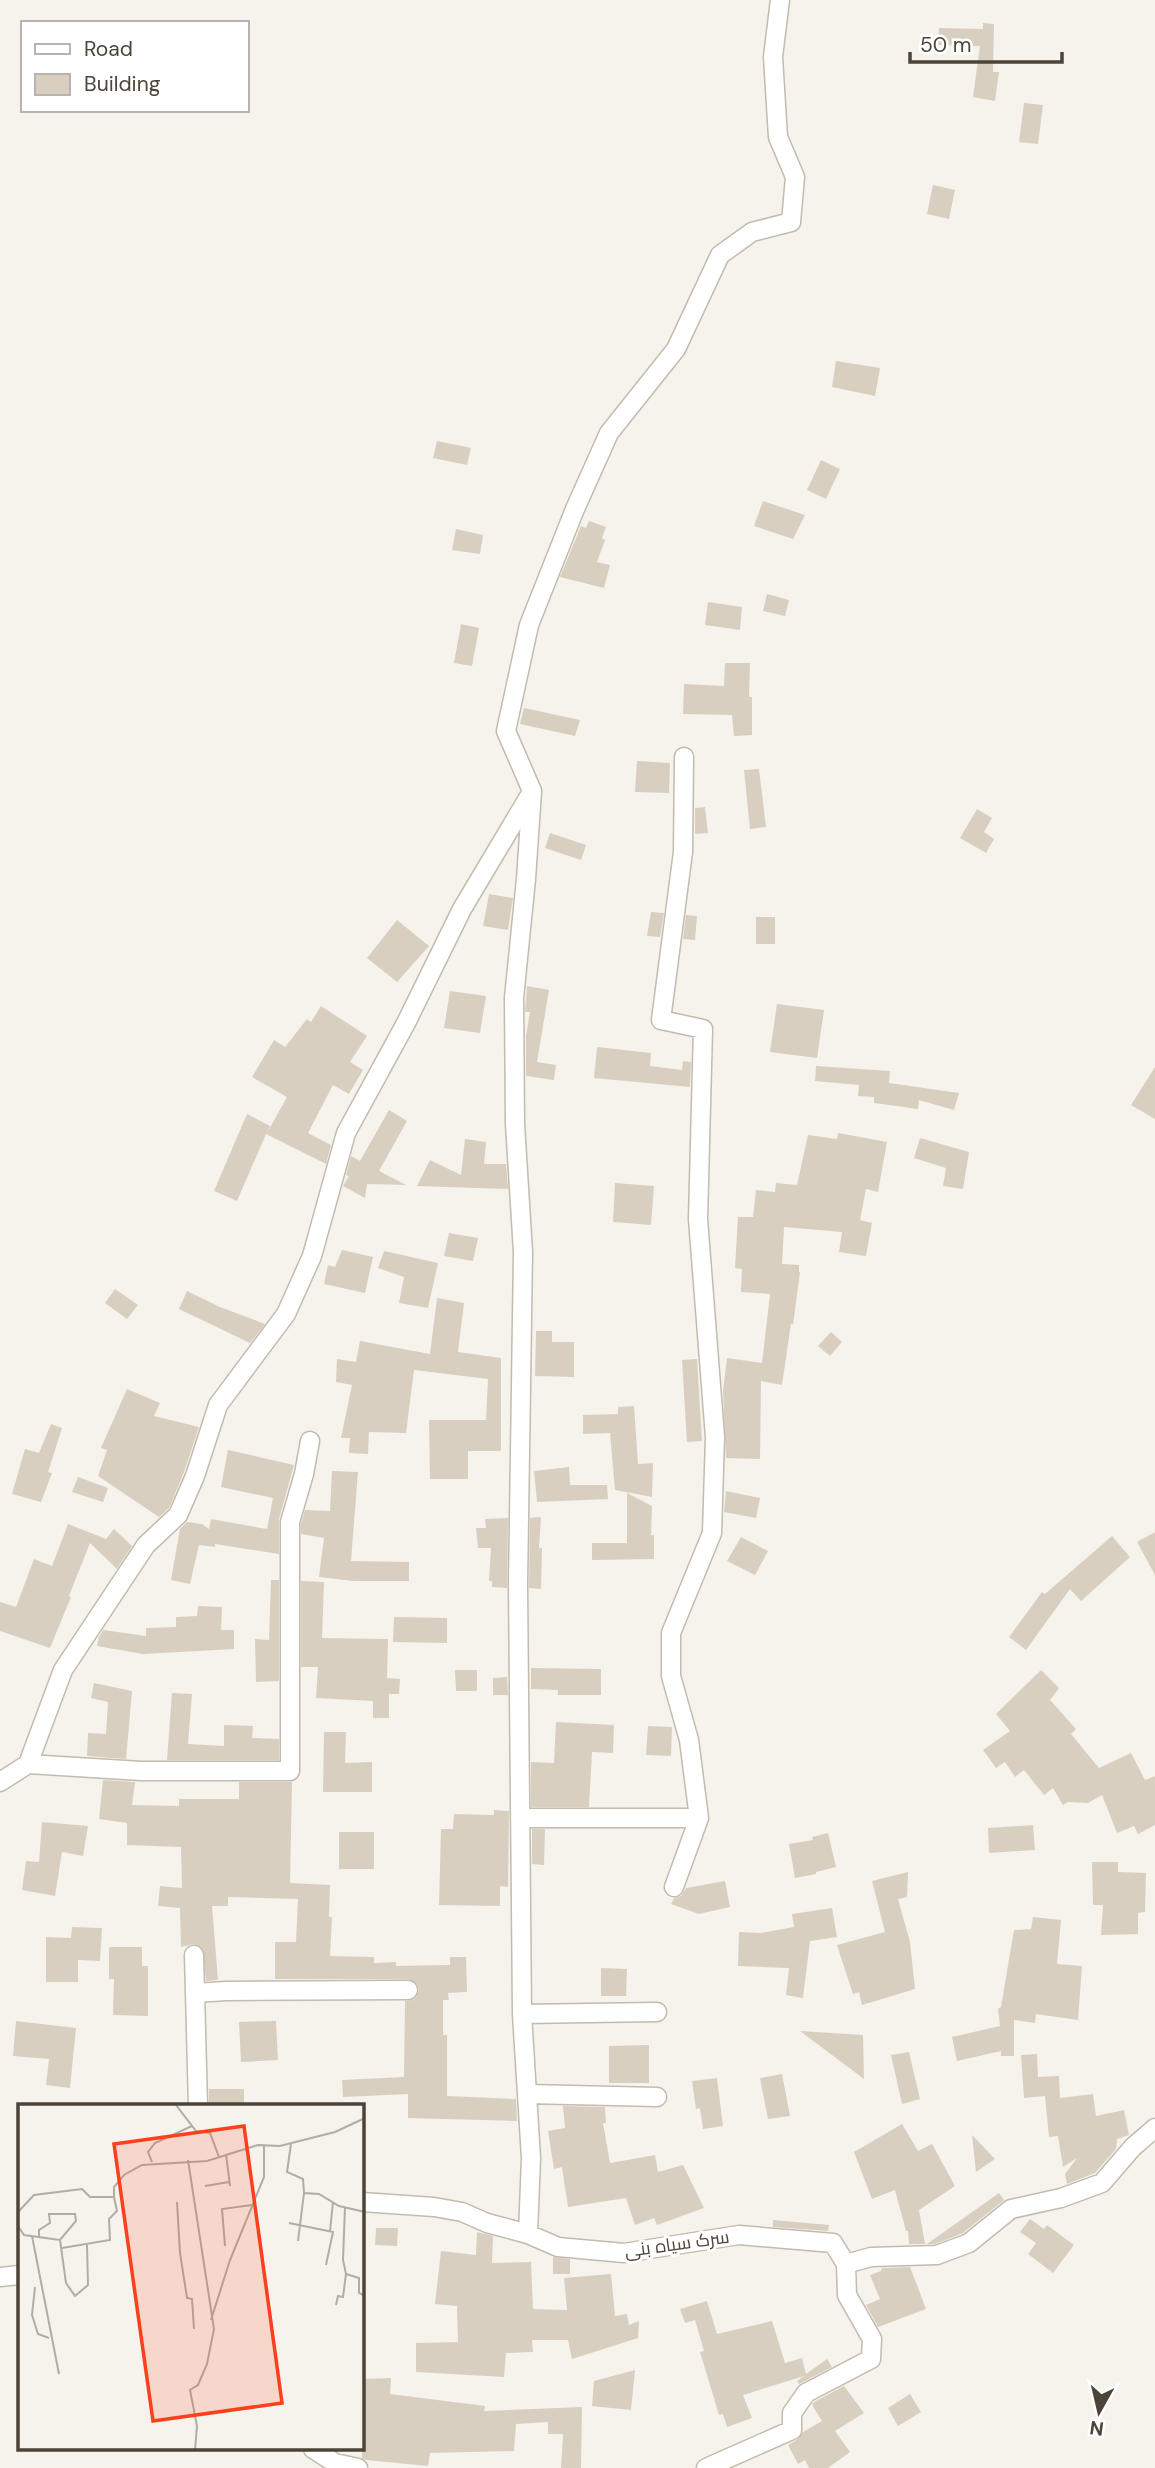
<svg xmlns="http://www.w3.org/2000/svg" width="1155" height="2468" viewBox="0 0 1155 2468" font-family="'DM Sans',Cairo,sans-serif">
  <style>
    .building { fill: #d8cfc1 }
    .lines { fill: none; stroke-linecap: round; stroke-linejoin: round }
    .minor-casing { stroke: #c2bbae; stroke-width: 21 }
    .minor { stroke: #fff; stroke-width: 18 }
    .labels { text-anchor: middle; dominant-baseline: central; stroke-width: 6; stroke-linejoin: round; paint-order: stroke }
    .street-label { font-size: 18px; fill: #4b4439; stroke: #fff }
    .inset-road { fill: none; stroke: #b2ada4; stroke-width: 2 }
    .view { fill: #fc3f1d; fill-opacity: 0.15; stroke: #fc3f1d; stroke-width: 3.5 }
    .inset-edge { fill: none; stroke: #4b4439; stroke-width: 3.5 }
  </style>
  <rect width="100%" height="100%" fill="#f6f3ec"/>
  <path class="building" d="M983,23l11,1 -1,48h6l-4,29 -22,-4 7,-51 -42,-1 1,-17 44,1z
    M1024,103l19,2 -5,39 -19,-2z
    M933,185l22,5 -6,29 -22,-5z
    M836,361l44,7 -5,28 -43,-9z
    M437,441l34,7 -4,17 -34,-7z
    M821,460l19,9 -14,30 -19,-9z
    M763,501l42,14 -12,24 -39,-13z
    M589,521l17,6 -4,11 3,2 -8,22 13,3 -6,23 -44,-11 21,-51 5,2z
    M456,529l27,6 -3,19 -28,-4z
    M767,594l22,6 -4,16 -22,-5z
    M708,602l34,5 -2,23 -35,-5z
    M461,624l18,4 -7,38 -18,-3z
    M725,663h25l-1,34h3v38l-18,1 -2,-21 -49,-1 1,-30 40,2z
    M524,708l56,12 -5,16 -55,-12z
    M637,761l33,2 -1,30 -34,-1z
    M759,769l7,58 -16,2 -6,-59z
    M705,807l3,26 -13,1v-26z
    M977,809l15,9 -8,14 10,7 -8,14 -26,-15z
    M550,833l36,12 -5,15 -36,-12z
    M489,894l24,4 -5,32 -25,-4z
    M651,912l13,1 -4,24 -13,-1z
    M686,915l11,1 -2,24 -12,-1z
    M756,917h19v27h-19z
    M397,920l32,26 -32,36 -30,-24z
    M527,986l22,4 -12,72 19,3 -2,15 -28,-4v-40l4,-24h-5z
    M450,991l36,5 -6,37 -36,-5z
    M777,1004l47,6 -7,48 -47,-6z
    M321,1006l46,30 -17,26 13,8 -14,24 -16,-9 -25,48 23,12 -5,19 -60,-30 -29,67 -23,-10 33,-77 23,12 -3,7 20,-36 -35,-20 22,-37 11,7 22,-28 4,3z
    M597,1047l54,6 -1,13 32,4 1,-9 8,1 -1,25 -96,-9z
    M816,1066l74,5 -1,12 70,10 -5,17 -35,-10 -1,9 -44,-6v-6l-16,-1 1,-11 -44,-4z
    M1155,1067v52l-24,-14z
    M389,1110l18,11 -28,50 27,14 -39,-1 -2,14 -22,-12 6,-10 -3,-1 5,-19 9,5z
    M838,1133l49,9 -9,50 -12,-3 -6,31 12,3 -6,33 -27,-4 3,-20 -58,-5 -2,37 17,1v7h1l-7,53 -2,-2 -9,62 -21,-4 -1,78 -34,-1 -3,-67 4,-33 35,5 8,-69 -29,-2 1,-23 -7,-1 3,-51h15l3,-27 19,2 1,-9 21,2 11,-50 29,4z
    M920,1138l49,14 -6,37 -20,-3 3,-18 -32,-10z
    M465,1139l21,3 -2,22h22l2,25 -91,-3 13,-26 31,15z
    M615,1183l39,3 -3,39 -38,-3z
    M449,1233l29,5 -5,23 -29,-5z
    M342,1250l31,7 -8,36 -41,-9 4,-19 7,2z
    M384,1251l54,12 -10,45 -29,-5 5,-26 -26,-9z
    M115,1289l23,16 -11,14 -22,-16z
    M187,1291l33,16 45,17 -15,19 -71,-34z
    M437,1298l27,5 -6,49 43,6v93h-33v28h-38l-1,-59h57l2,-41 -74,-9 -8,63 -37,-1 -1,22 -19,-1 1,-15h-9l11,-53 -16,-3 1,-23 19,3 4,-21 70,13z
    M536,1331h16v11h22v35l-39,-1z
    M831,1332l11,10 -12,14 -12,-10z
    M697,1359l5,82 -15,1 -5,-82z
    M127,1389l33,14 -6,13 45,11 -15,45 -15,36 -10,9 -61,-41 9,-26 -6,-2z
    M634,1406l4,58 15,-1 -1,34 -37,-7 -5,-57 -27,1v-19l35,-1v-7z
    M51,1424l11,4 -14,44 4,1 -11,29 -29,-8 13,-45 14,4z
    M228,1450l66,15 -15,54v35l-64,-10v3l-16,-2 -9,39 -19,-4 9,-51 7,-7 15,2 7,5 2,-10 56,10 6,-31 -52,-11z
    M569,1467l1,18h37l1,14 -71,3 -3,-31z
    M332,1471l26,1 -7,89 58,1v19h-56l-34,-4 5,-39 -23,-4v-10l4,-14 25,1z
    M78,1477l30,11 -5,14 -31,-10z
    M726,1491l34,7 -4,20 -32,-6z
    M627,1493l25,13 -1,29h3v24l-62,1v-17h35z
    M541,1517l-2,31h3l-1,41 -12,-1 1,-70z
    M508,1518l-1,70 -15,-1v-6h-3l2,-33h-13l-2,-20h10l-1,-9z
    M68,1524l38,15 8,-10 18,17 -15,23 -27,-26 -21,53 2,1 -21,51 -50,-17v-29l16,5 18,-48 18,7z
    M1155,1532v43l-18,-33z
    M1112,1536l18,21 -49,44 -11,-12 -44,61 -17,-13 33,-45 3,2z
    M741,1537l27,14 -13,24 -28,-14z
    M271,1580h8v101l-23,1 -1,-43 14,1z
    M301,1581l23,1 -2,56 66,1 -1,39 13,1 -1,15h-10v24h-16v-17l-57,-3 2,-31h-17z
    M198,1606l24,1 -1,23h13v19l-91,5 -46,-8 2,-9 4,-7 43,6v-8l30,-1v-10l21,-1z
    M394,1617l53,1v25l-54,-1z
    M531,1668l70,1v26h-43v-5l-27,-1z
    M455,1670h22v21h-21z
    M1041,1670l18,18 -9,12 26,29 -5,5 28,34 32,-15 14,27 10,-4v49l-17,9 -4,-8 -17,7 -15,-38 -14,8 -20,-1 -5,3 -10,-17 -9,7 -20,-25 -9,7 -10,-15 -9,6 -13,-18 27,-19 -14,-17z
    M507,1677l1,18h-15v-17z
    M94,1683l38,8 -6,68 -39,-3 1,-23 18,1 2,-32 -17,-4z
    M172,1693l20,1 -4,50 36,2v-21l29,1 -1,12 27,1v21h-112z
    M556,1722l58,3 -1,28 -21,-1 -3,55h-58v-45l23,1z
    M648,1726l24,1 -1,29 -25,-1z
    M324,1732h22l-1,31 27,-1v30h-49z
    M103,1780l32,2 -3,23 47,1v-7h60v-17h53l-2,101 40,2 -1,32h3l-2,39 44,1v6l22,-1v4l54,-1v-8h16l1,35 -19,1 1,7h-6v35h4v61l69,3 1,22 -109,-3v-24l-65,3 -1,-17 62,-3 1,-76 8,-1 4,-4 2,-7 -2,-5 -9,-5h-133v-37h21l2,-43 -70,-2v9h-16l6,74 -12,1 -3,-32 -9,-5 -13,3 -1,-39 -22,-2 2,-20 22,2 -1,-41 -54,-2v-22l-28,-4z
    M494,1810l15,1 -1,76 -8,-1v20l-61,-1 2,-76h12l1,-15 40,1z
    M42,1822l46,4 -5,30 -21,-4 -7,44 -33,-6 4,-29 13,1z
    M1033,1825l2,25 -46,3 -1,-25z
    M532,1829h13l-1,36 -12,-1z
    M339,1832h35v37h-35z
    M828,1833l8,34 -20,5v2l-21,4 -6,-34 24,-4 -1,-3z
    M1092,1862h26v10l28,1 -1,39 -7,1v21l-37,1 2,-30h-10z
    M908,1872l-1,25 -9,2 12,43 5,47 -53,16 -3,-13 -6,2 -16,-49 48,-13 -13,-51z
    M725,1881l5,26 -31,7 -28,-10 3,-6 7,-2 5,-8z
    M832,1908l5,29 -27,4 -7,57 -17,-3 3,-27 -51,-2 1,-34 22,1 33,-6 -2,-13z
    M1033,1917l28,3 -4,44 25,2 -4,54 -42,-6 -1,9 -21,-3v36h-13v-5l-44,10 -5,-24 48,-11 -2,-17 3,-2 13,-77 17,-1z
    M72,1927l30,1 -2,33 -22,-1v22h-32v-45l25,1z
    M109,1947h33v19h6v50l-35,-1 1,-36h-5z
    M601,1968l26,1 -1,27h-25z
    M16,2021l60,7 -6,60 -24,-3 3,-26 -36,-3z
    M276,2021l2,39 -37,2 -2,-40z
    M800,2031l63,4 1,44z
    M649,2045v38h-40v-37z
    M909,2052l11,47 -18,5 -11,-49z
    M1037,2054l1,23 21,-1 1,22 33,-4 3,22 28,-6 5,25 -12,4 -1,10 -21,24 -28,11 -2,-10 12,-16 -14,9 -5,-31 -9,1 -4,-41 -21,2 -3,-43z
    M782,2074l8,42 -22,3 -8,-41z
    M717,2078l6,48 -20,3 -3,-21 -4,1 -4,-28z
    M209,2089h35v17h-35z
    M563,2106l42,1 1,16h-3l7,40 45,-8 3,17 25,-7 21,43 -47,17 -3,-7 -19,7 -9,-27 -58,9 -6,-40 -8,2 -6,-38 17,-3z
    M902,2124l16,27 14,-7 23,42 -36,24 6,34h-16l-1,-13h-2l-11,-41 -23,9 -18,-47z
    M972,2135l23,24 -19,13z
    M999,2193l5,7 -41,33 -28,11h-8z
    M1030,2219l14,10 3,-4 27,20 -21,28 -25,-19 8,-11 -16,-11z
    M773,2220l56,5 -1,6 -55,-4z
    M376,2228h22l-1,18 -22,-1z
    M477,2232l16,4 -1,27 39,-1 2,47 34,1 -3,-32 47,-4 4,42 12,-2 2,11 10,-4 -1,17 -66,21 -4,-19h-36l1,12 -27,1 -2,24 -88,-5v-29l42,-1 -1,-36 -22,-2 6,-53 35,4z
    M553,2257l17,2v15h-17z
    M910,2267l16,42 -48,18 -12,-22 14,-6 -10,-24 11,-4 1,-3z
    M707,2301l10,33 55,-13 13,42 17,-5 4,16 21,-15 5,8 -33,17 -2,-3 7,-5 -61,19 9,23 -25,9 -4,-13 -4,1 -19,-63 4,-1 -9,-31 -10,3 -5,-14z
    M635,2370l-4,40 -39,-4 2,-25z
    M391,2378l-1,16 95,12 -1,5 98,-4 -1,61h-20l2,-34h-15v-12l-32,2 -2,27 -84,2 -2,13 -62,-6 -4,-2v-79z
    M844,2386l20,27 -29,18 15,21 -22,16h-19l-4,-8 -7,4 -10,-19 10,-6 5,-7 19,-11 -10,-16 2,-3z
    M910,2394l11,18 -23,14 -10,-18z"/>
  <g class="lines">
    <g class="minor-casing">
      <path id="minor" d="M28,1764l113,7h149v-249l14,-48 6,-33
        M0,1782l28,-18 35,-94 83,-125 32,-30 17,-39 23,-71 68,-91 26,-58 34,-123 60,-110 56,-114 68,-114
        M520,1818h179
        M674,1887l25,-69 -10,-78 -18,-64v-43l41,-100 3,-96 -17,-218 5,-190 -42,-9 22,-168 1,-95
        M194,1955l4,151
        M195,1993l31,-2 182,-1
        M522,2014l135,-2
        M527,2094l130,3
        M362,2202l72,5 28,5 25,11 41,11 30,13 66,6 115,-18 94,8 13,21 25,-7 66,-2 32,-12 42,-34 50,-11 41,-15 31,-36 22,-19
        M528,2234l3,-76 -9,-144 -4,-429 5,-333 -8,-128 -1,-126 12,-119 6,-88 -26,-60 23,-106 46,-116 34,-76 67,-84 44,-94 32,-23 39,-10 4,-45 -17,-40 -5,-80 7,-57
        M0,2277l19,-2
        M313,2449l22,14 23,5
        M706,2468l86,-38v-17l14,-20 65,-34 1,-20 -25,-44 -1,-31"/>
    </g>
    <use href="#minor" class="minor"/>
  </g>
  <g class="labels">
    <g class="street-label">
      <text transform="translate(677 2244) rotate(-8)">سرک سیاه بنی</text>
    </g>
  </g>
  <g transform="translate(18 2104)">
    <rect width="346" height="346" fill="#f6f3ec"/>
    <path class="inset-road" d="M158,1l20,26 14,2 9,24M273,40l-4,28 16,7 1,14 15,1 20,12 26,6M208,50l4,32M170,56l26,169 -7,35 -9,21 -8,5 7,36 -2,24M134,58l-4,-10 7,-9 37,-17M187,82l24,-4M159,98l3,51 7,45 5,1 2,30M327,103l-2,53 3,14 13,4v15l6,3M0,108l16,-17 48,-6 8,8h24v-10l10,-12 18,-10 65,-4 51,-16 22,1 55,-14 30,-14M271,119l44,9 -7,33M0,122l6,9 36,5 16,-19 -1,-7h-26l1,9 -11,7v6M312,127l3,-29M14,132l27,138M42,136l6,43 9,13 13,-11 -1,-40M280,137l6,-48M207,142l-3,-37 30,-4M44,144l48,-8 -1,-21 8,-8 -3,-14M17,183l-3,28 6,19 11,4M318,201l2,-9 5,1 3,-23M193,216l19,-60 34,-83v-32"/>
    <path class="view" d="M226,22l38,277 -129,18 -39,-277z"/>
    <rect width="346" height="346" class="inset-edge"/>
  </g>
  <rect x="21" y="21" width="228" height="91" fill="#ffffff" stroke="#b7b4b0" stroke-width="2"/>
  <rect x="35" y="44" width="35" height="10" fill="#ffffff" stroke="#b7b4b0" stroke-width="2"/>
  <text x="84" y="56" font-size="21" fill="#4b4439">Road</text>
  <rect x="35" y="74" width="35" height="21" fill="#d8cfc1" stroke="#b7b4b0" stroke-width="2"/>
  <text x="84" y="91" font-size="21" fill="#4b4439">Building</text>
  <g transform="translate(1099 2412) rotate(188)" stroke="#ffffff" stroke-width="5" paint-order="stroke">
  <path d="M0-5L12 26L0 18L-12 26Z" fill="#4b4439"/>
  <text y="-10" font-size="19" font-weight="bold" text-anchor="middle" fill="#4b4439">N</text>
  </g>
  <path d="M910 52v10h152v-10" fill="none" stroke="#4b4439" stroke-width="3.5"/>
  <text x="920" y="52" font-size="21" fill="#4b4439" stroke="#ffffff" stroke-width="5" paint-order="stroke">50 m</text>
</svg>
